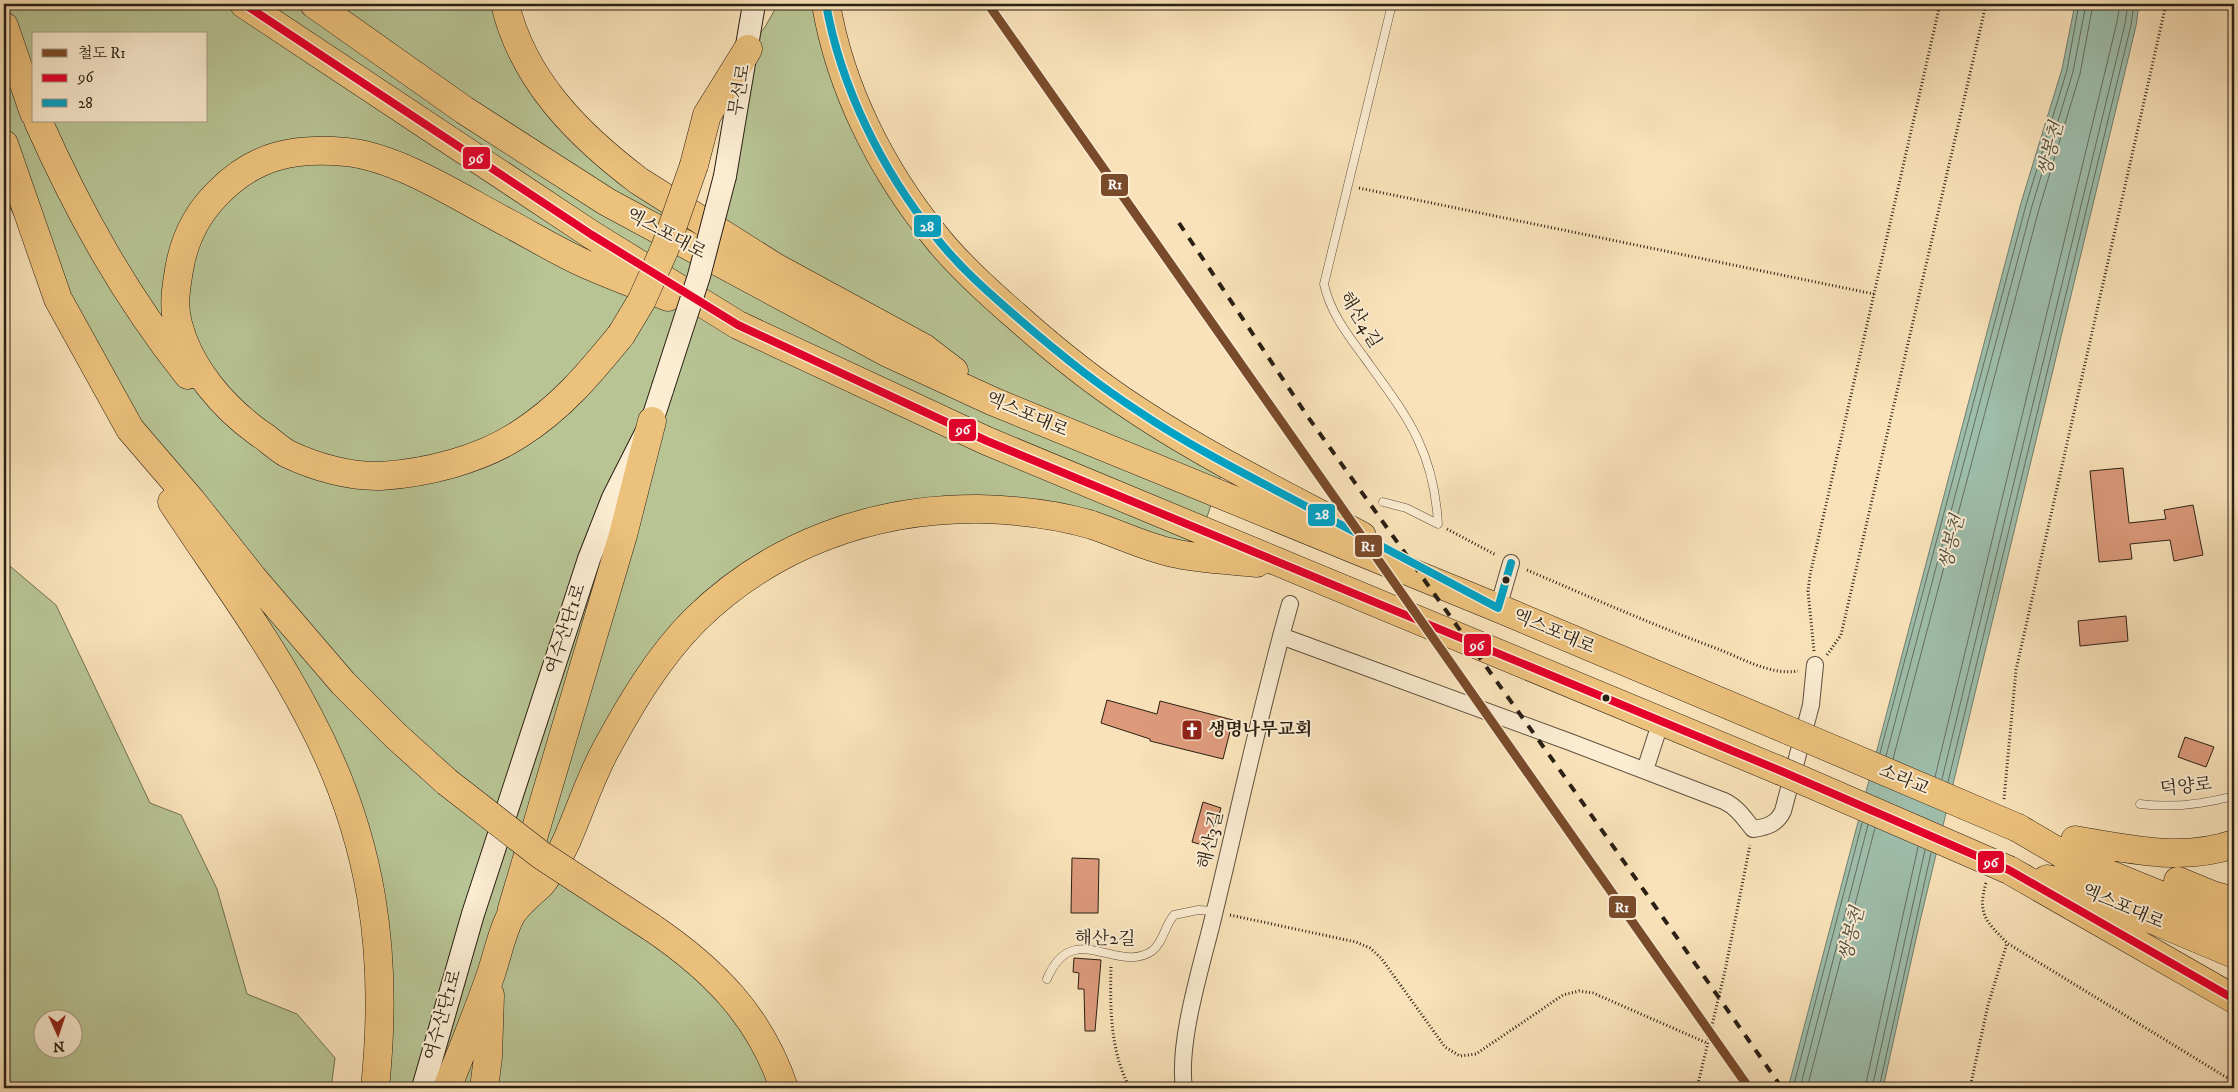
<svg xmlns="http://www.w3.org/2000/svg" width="2238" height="1092" viewBox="0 0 2238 1092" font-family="'IM FELL DW Pica','Noto Serif KR',serif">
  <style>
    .green { fill: #b8c494; stroke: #717254; fill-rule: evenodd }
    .water { fill: #9ebeac; stroke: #707e6f }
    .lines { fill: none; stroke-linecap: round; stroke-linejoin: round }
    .shore { stroke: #646e60; stroke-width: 1 }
    .building { fill: #dc9a7b; stroke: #2a1f14 }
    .lane-casing { stroke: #5e503d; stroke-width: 9 }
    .street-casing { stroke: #5e503d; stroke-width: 18 }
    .secondary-casing { stroke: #2a1f14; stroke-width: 24 }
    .highway-casing { stroke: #2a1f14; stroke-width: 29 }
    .path { stroke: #2a1f14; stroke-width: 3; stroke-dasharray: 1 2.5; stroke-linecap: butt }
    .lane { stroke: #fbecd2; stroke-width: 8 }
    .street { stroke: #fbecd2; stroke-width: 16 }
    .secondary { stroke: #fbecd2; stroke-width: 22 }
    .highway { stroke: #ecc17c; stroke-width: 28 }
    .rail { stroke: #2a1f14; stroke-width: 4; stroke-dasharray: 9 9; stroke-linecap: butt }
    .secondary-bridge-casing { stroke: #2a1f14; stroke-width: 24; stroke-linecap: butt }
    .highway-bridge-casing { stroke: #2a1f14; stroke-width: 29; stroke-linecap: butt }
    .secondary-bridge { stroke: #fbecd2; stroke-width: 22 }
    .highway-bridge { stroke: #ecc17c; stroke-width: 28 }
    .bus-1-casing { stroke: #fbecd2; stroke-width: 11 }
    .bus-2-casing { stroke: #fbecd2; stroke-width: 11 }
    .bus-1 { stroke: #e4002b; stroke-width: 8 }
    .bus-2 { stroke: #02a2c5; stroke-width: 8 }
    .rail-1-casing { stroke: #fbecd2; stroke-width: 12 }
    .rail-1 { stroke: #7a4b2a; stroke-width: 9 }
    .bus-dot { fill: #2a1f14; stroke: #fbecd2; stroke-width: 2 }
    .labels { text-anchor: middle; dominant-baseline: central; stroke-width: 4; stroke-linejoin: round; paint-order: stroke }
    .street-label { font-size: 18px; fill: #2a1f14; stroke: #fbecd2 }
    .poi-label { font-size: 18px; font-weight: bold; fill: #2a1f14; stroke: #fbecd2; text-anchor: start }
    .water-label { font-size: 19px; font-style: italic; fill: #4d4f42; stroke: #fbecd2 }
    .line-badge { stroke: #fbecd2; stroke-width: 2 }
    .badge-label { font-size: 14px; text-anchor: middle; font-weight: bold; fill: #fff }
  </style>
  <rect width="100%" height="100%" fill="#f9e2b9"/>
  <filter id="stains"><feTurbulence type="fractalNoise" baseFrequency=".004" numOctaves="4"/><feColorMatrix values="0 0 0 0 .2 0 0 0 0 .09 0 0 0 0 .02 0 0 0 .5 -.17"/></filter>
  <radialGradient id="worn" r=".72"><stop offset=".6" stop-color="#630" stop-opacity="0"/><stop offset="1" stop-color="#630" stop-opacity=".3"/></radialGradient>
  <path class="green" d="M4,4h501l44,92 165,129 34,-176 17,-22 13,-23h48l16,63 119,197 264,199 -31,93 -123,-36 -202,2 -175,99 -138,241 132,92 96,134h-409l4,-39 -29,-238 -316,-555 -30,-61zM34,34h172v87h-172z
    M4,563l7,4 45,38 94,198 31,12 36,74 30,105 50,20 38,44 -4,30h-327zM42,1020h30v30h-30z"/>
  <path class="water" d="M2075,4h64l-3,22 -216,895 -37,167h-95l233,-885 41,-134z"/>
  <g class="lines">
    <path class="shore" d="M1880,753l146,-548 41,-135 12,-66
      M1886,756l146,-550 41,-134 13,-68
      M1893,759l146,-550 41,-135 13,-70
      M1935,777l182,-755 3,-18
      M1942,779l183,-755 3,-20
      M1948,782l183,-757 3,-21
      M1793,1088l69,-265
      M1800,1088l68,-263
      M1807,1088l68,-260
      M1865,1088l53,-241
      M1872,1088l53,-238
      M1879,1088l52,-235"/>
  </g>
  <path class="building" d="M2123,468l6,55 37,-4 -2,-9 29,-5 10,50 -29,6 -4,-21 -40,4 2,15 -33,3 -9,-91z
    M2126,616l2,25 -48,5 -2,-25z
    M1107,700l50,14 3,-13 73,19 -10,39 -73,-18v-2l-49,-16z
    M2185,737l29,10 -8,20 -28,-10z
    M1203,802l18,6 -11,39 -18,-5z
    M1072,858l27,1 -1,54h-27z
    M1074,958l27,2 -6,71h-10l-1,-42h-6l1,-16 -6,-1z"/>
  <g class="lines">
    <g class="lane-casing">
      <path id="lane" d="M1383,502l23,6 32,16c-4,-75 -32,-109 -74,-167 -17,-23 -34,-45 -40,-73l68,-280
        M2140,804c31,4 64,0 94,-8
        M1047,979c26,-62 70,-4 105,-28 11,-8 13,-26 22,-36l24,-5 17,1"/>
    </g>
    <g class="street-casing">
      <path id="street" d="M1498,608l13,-45
        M1281,636l289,106 154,59c13,6 20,17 29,28 14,-2 24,-5 30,-18l28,-106 4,-40
        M1645,770l16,-49
        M1184,1088c-7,-49 20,-129 31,-178 25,-103 46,-205 75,-306"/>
    </g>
    <g class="secondary-casing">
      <path id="secondary" d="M725,176l29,-172
        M423,1088l50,-174 116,-355 24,-61 39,-77 11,-34"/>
    </g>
    <g class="highway-casing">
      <path id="highway" d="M244,4l348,231 146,90 249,116 794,330
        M314,4l150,106 143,92 279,150 106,49 506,207 292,123
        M505,4c18,76 73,131 134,177l136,86 149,81 30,23
        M826,4c14,84 56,167 110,233 23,29 52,55 81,80 38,34 78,66 121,94 71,47 149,85 224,125
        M4,26l30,87
        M38,121c41,92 87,175 150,254
        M4,144l54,155 72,130 61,71 62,78 90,105 53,53 51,46
        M694,165l13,-50 41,-66
        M621,335c-32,39 -60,73 -103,100 -39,25 -91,38 -137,41 -30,1 -66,-9 -93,-22 -10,-5 -19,-15 -29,-21 -36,-26 -70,-65 -81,-109 -5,-18 -2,-36 1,-54 5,-30 18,-57 40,-78 36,-37 77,-45 127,-40 53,5 116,47 164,72 26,14 52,30 80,42 25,11 52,21 78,31
        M172,502c46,70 98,140 136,213 65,122 81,238 67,373
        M2018,828l51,30 165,67
        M2075,840c52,9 107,22 159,4
        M2009,870l225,129
        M2047,879l16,3 171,72
        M2178,881l34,14 22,6
        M512,909l111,-374 29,-114
        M651,927c62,42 109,89 133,161
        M447,1088c15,-37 30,-74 43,-111 7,-20 11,-42 20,-60 6,-12 21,-23 31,-33 11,-13 19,-29 26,-44 13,-30 23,-61 38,-89 25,-46 53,-94 90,-131 76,-75 178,-112 284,-111 37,1 77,5 113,16 27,9 53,22 81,28 27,6 56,7 84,10
        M484,1088l4,-31 2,-62"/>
    </g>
    <path class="path" d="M1359,188l515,106
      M1447,529l49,26
      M1527,570c63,27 126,55 191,79 23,9 54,27 80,22
      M1814,651l-6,-60 2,-16 130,-571
      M1827,655l14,-20 145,-631
      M2004,799l12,-129 150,-666
      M1986,883c-9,31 0,38 21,60l227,139
      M1230,915l126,27 14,6 11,10 64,89 15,9 16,-2 87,-59 16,-4 14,2 114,50
      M1111,967c-1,40 -1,85 19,121
      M1697,1088l28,-117 25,-126
      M1970,1088l18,-83 19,-62"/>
    <use href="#lane" class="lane"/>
    <use href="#street" class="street"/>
    <use href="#secondary" class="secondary"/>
    <use href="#highway" class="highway"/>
    <path class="rail" d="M1179,223l129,194 249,349 225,322
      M1155,242l594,846"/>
    <g class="secondary-bridge-casing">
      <path id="secondary-bridge" d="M663,387l36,-111 26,-100"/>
    </g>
    <g class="highway-bridge-casing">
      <path id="highway-bridge" d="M621,335l21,-35 23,-52 29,-83
        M1790,731l228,97
        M1781,771l228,99
        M447,782l94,73 110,72"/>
    </g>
    <use href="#secondary-bridge" class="secondary-bridge"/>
    <use href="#highway-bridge" class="highway-bridge"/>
    <g class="bus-1-casing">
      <path id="bus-1" d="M244,4l348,231 146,90 249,116 794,330 228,99 225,129"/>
    </g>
    <g class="bus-2-casing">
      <path id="bus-2" d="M826,4c15,84 56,166 109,232 24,31 54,57 84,83 38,33 77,65 119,92 56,38 117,68 177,100 61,32 122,65 183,97l13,-45"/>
    </g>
    <use href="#bus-1" class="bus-1"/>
    <use href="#bus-2" class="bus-2"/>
    <g class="rail-1-casing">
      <path id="rail-1" d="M988,4l761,1084"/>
    </g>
    <use href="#rail-1" class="rail-1"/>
  </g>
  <defs>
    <g id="church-square" transform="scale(1.125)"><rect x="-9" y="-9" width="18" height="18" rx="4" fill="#8f2418" stroke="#fbecd2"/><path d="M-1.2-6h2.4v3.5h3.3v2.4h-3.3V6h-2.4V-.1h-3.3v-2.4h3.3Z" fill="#fff"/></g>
  </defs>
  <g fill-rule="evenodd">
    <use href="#church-square" x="1192" y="730"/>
  </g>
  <g class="bus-dot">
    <circle cx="1506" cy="580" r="4.5"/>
    <circle cx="1606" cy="698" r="4.5"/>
  </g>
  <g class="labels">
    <g class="street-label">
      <text transform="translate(740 90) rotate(-80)">무선로</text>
      <text transform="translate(666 234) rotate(28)">엑스포대로</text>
      <text transform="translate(1360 320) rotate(58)">해산4길</text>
      <text transform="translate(1027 415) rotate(23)">엑스포대로</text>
      <text transform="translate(566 629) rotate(-72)">여수산단1로</text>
      <text transform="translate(1554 632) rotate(23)">엑스포대로</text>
      <text transform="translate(1904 780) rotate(23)">소라교</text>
      <text transform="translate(2186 787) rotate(-6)">덕양로</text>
      <text transform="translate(1211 840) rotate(-77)">해산3길</text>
      <text transform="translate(2123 907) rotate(23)">엑스포대로</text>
      <text transform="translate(1105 939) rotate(1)">해산2길</text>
      <text transform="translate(443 1015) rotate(-74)">여수산단1로</text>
    </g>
    <g class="poi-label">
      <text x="1208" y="730">생명나무교회</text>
    </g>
    <g class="water-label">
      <text transform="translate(2051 149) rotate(-76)">쌍봉천</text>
      <text transform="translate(1952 542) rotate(-76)">쌍봉천</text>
      <text transform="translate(1852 934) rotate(-76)">쌍봉천</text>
    </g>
  </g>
  <g class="line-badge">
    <rect x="462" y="146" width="29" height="24" rx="5" fill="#e4002b"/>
    <rect x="1100" y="173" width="29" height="24" rx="5" fill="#7a4b2a"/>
    <rect x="913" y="214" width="29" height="24" rx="5" fill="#02a2c5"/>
    <rect x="948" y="418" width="29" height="24" rx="5" fill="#e4002b"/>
    <rect x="1307" y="503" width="29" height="24" rx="5" fill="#02a2c5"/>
    <rect x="1354" y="534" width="29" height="24" rx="5" fill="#7a4b2a"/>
    <rect x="1463" y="633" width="29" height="24" rx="5" fill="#e4002b"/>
    <rect x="1977" y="850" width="28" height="24" rx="5" fill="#e4002b"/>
    <rect x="1608" y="895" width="29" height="24" rx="5" fill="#7a4b2a"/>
  </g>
  <g class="badge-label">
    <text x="476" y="163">96</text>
    <text x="1115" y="189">R1</text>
    <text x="927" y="231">28</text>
    <text x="963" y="434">96</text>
    <text x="1322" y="519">28</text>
    <text x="1368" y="551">R1</text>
    <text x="1477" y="650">96</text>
    <text x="1991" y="867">96</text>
    <text x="1622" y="912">R1</text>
  </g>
  <rect width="2238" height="1092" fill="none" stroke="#f9e2b9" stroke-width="20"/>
  <rect x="5" y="5" width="2228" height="1082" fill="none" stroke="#2a1f14" stroke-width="2.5"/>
  <rect x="10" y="10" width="2218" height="1072" fill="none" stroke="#2a1f14"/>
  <rect x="32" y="32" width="175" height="90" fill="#fbecd2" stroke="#a79a86"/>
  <rect x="42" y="49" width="25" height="8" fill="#7a4b2a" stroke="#a79a86"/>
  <text x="78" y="58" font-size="15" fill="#2a1f14">철도 R1</text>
  <rect x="42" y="74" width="25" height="8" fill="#e4002b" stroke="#a79a86"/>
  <text x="78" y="82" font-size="15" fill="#2a1f14">96</text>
  <rect x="42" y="99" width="25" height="8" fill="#02a2c5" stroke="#a79a86"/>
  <text x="78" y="108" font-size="15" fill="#2a1f14">28</text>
  <g transform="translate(58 1034) rotate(177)"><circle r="24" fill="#fbecd2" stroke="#a79a86"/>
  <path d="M0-4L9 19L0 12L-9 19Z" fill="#8f2418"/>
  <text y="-8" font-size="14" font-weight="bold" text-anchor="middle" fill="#2a1f14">N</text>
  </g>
  <rect width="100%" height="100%" filter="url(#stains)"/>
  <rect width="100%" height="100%" fill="url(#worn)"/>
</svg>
